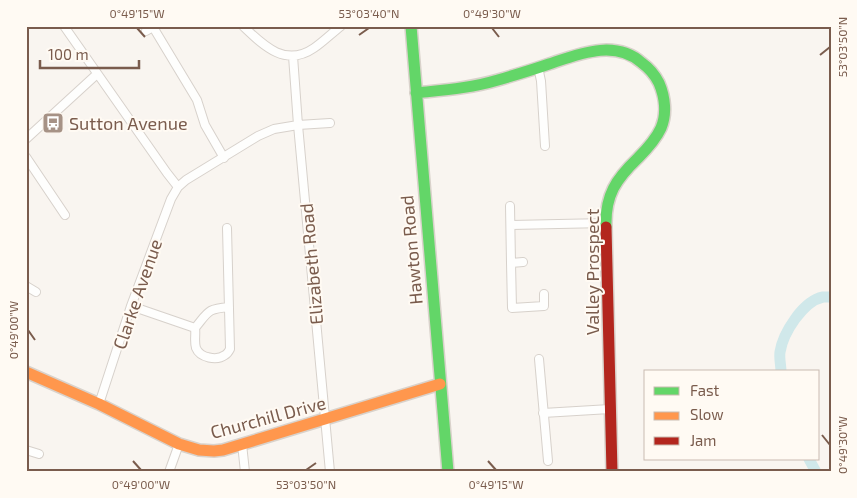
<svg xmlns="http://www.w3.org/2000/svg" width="857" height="498" viewBox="0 0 857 498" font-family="'Exo 2',sans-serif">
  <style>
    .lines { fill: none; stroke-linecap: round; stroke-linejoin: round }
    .river { stroke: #d0e8ea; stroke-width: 11 }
    .street-casing { stroke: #d7d1cb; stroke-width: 10 }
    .fast-casing { stroke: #d9d2cb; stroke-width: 14 }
    .slow-casing { stroke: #d9d2cb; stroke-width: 14 }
    .jam-casing { stroke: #d9d2cb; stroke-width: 14 }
    .street { stroke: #fefefd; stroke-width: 8 }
    .fast { stroke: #63d668; stroke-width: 11 }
    .slow { stroke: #ff974d; stroke-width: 11 }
    .jam { stroke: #b3261e; stroke-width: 11 }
    .ticks { fill: none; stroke: #7a5c4d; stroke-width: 2 }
    .labels { text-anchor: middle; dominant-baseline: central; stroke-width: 4; stroke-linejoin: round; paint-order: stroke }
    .poi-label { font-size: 18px; fill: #7a5c4d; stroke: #fffaf3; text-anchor: start }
    .street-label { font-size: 18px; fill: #7a5c4d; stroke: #fffaf3 }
    .neatline { fill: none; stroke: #7a5c4d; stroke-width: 2 }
    .ticks-label { font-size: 12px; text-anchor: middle; fill: #7a5c4d }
  </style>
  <rect width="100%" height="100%" fill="#f9f5f0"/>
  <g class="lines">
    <path class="river" d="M781,372c0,-7 -2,-14 -1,-20 3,-19 23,-51 43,-55 2,0 5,0 8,0
      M809,459l7,13"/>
    <g class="street-casing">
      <path id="street" d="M64,26l103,147 11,14
        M243,26c20,19 42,42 71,22 9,-6 18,-15 27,-22
        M146,31l7,-4 44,73 8,25 19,33
        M293,56l5,69 32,347
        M538,67l3,14 4,65
        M26,139l71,-65
        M26,157l39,58
        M510,206l1,57 12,-1
        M511,225l95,-2
        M511,263l1,45 32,-2v-12
        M26,286l10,6
        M131,306l64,22c1,6 -1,14 1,20 4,10 21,13 29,7 2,-1 4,-4 5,-6l-3,-121
        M195,328c14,-17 12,-19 34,-21
        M539,359l9,102
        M99,404l32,-98 40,-107 7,-12 8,-7 72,-44 16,-7 24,-4 32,-2
        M543,413l67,-4
        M242,444l3,28
        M26,450l13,4
        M169,472l10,-28"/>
    </g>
    <g class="fast-casing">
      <path id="fast" d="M411,26l37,446
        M416,93c28,-3 55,-5 82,-13 17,-5 34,-10 51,-16 30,-10 66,-25 93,-1 7,5 13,12 17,20 6,14 8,31 2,45 -5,11 -14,21 -23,30 -22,21 -33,37 -32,69"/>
    </g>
    <g class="slow-casing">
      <path id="slow" d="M26,372l73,32 80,40 20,6 15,1 9,-1 217,-66"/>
    </g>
    <g class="jam-casing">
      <path id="jam" d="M606,227l6,245"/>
    </g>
    <use href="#street" class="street"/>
    <use href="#fast" class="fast"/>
    <use href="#slow" class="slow"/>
    <use href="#jam" class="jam"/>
  </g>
  <path class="ticks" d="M137,28l8,9M492,28l7,9M359,35l10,-7M820,55l10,-8M28,330l7,10M822,435l8,10M133,461l8,9M488,461l8,9M306,470l10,-7"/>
  <defs>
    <g id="bus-square" transform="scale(1.125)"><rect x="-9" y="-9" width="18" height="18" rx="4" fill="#a69286" stroke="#fffaf3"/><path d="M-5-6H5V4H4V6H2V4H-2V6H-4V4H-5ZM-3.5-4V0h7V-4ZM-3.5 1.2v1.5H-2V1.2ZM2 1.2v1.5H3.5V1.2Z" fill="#fff"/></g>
  </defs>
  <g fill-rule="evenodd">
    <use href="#bus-square" x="53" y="123"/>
  </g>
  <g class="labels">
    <g class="poi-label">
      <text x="69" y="123">Sutton Avenue</text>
    </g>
    <g class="street-label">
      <text transform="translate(411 250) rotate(-95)">Hawton Road</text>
      <text transform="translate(311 264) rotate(-95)">Elizabeth Road</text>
      <text transform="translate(592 272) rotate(-90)">Valley Prospect</text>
      <text transform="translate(137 294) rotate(-71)">Clarke Avenue</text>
      <text transform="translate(268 417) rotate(-15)">Churchill Drive</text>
    </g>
  </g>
  <rect width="857" height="498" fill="none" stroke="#fffaf3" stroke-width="55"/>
  <rect x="644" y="370" width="175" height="90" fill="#fffaf3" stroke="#cabbb1"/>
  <rect x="654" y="387" width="25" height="8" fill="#63d668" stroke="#cabbb1"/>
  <text x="690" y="396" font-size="15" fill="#7a5c4d">Fast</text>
  <rect x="654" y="412" width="25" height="8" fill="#ff974d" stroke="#cabbb1"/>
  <text x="690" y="420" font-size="15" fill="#7a5c4d">Slow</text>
  <rect x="654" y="437" width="25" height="8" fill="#b3261e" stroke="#cabbb1"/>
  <text x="690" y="446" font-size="15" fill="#7a5c4d">Jam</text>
  <path d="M40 60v8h99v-8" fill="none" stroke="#7a5c4d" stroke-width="2.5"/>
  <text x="48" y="60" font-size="15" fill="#7a5c4d" stroke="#fffaf3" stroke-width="4" paint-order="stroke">100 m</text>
  <rect x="28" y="28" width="802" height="442" class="neatline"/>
  <g class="ticks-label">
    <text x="137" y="18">0°49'15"W</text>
    <text x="369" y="18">53°03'40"N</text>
    <text x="492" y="18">0°49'30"W</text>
    <text transform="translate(843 47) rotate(-90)" y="4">53°03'50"N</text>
    <text transform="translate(14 330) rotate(-90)" y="4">0°49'00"W</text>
    <text transform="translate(843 445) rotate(-90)" y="4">0°49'30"W</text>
    <text x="141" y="489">0°49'00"W</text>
    <text x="306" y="489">53°03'50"N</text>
    <text x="496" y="489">0°49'15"W</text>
  </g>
</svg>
